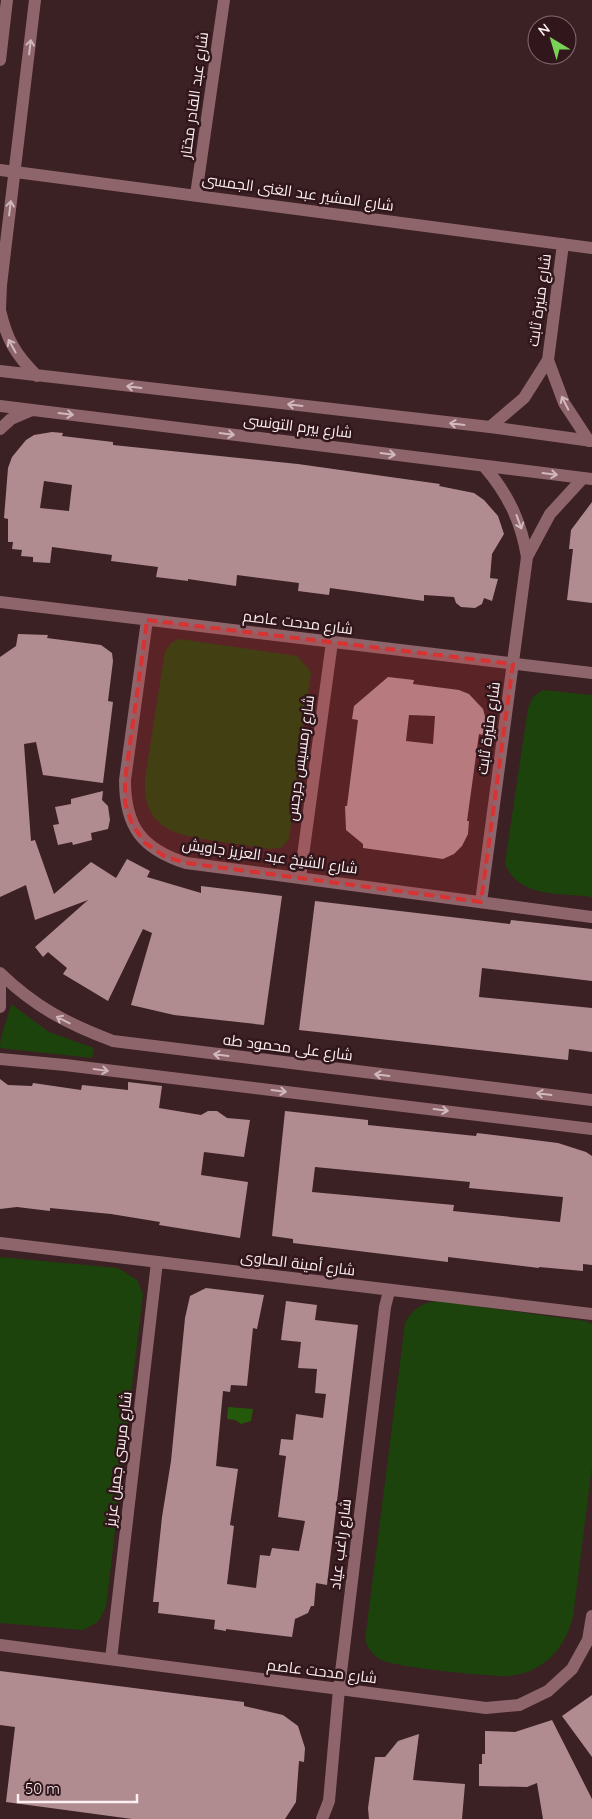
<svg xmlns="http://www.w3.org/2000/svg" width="592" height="1819" viewBox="0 0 592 1819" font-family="Quicksand,Cairo,sans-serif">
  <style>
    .green { fill: #1d430c }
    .water { fill: #24580a }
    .building { fill: #b08c91; fill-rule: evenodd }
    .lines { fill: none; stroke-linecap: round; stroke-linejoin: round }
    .minor { stroke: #8e656b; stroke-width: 12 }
    .tertiary { stroke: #8e656b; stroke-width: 12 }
    .oneway { stroke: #d0b8bc }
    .marked { fill: #d83232; fill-opacity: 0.2; stroke: #d83232; stroke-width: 4; stroke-dasharray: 10 6; stroke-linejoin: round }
    .labels { text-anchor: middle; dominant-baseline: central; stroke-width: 5; stroke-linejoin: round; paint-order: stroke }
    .street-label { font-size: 15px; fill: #fcf0f2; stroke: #31161b }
  </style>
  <rect width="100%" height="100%" fill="#3b2024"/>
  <path class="green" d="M179,639l118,17 14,16 -22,167 -8,9 -12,1c-18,-3 -36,-5 -54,-8 -41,-6 -73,-13 -70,-63l20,-127 6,-8z
    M543,690l49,5v202c-32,-4 -75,1 -87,-34l23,-155 5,-11z
    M11,1004l38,28 45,16 -2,10 -92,-10c0,-15 8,-28 11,-44z
    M0,1257l118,11 19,12 6,14 -37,313 -8,15 -15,8 -83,-7z
    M438,1301l147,20 7,3v142l-19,151c-6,23 -19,43 -41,53 -9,4 -19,6 -30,6 -18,0 -107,-9 -121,-16 -8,-4 -13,-12 -16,-20l40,-317c7,-14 18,-21 33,-22z"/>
  <path class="water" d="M228,1407l25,2 -2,12 -10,3 -6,-4 -8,-1z"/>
  <path class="building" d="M52,432l11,1 -1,3 51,6v3l185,19 142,20 -1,2 35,7 10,7 14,16 6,18 -12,20 -2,24 8,1 -6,22 -8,-3 -2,6 -7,4 -14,-1 -5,-4 -2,-6 -30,-2v6l-94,-13 -1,7 -31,-4 1,-8 -62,-8 -1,11 -48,-7v2l-32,-4 2,-10 -47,-6 1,-6 -60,-8 -2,16 -17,-1v-5l-12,-1 1,-6 -10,-1 1,-7h-5v-23l-4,-1 4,-50 4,-11 14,-17 8,-5zM44,481l28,4 -3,26 -29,-3z
    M592,502v101l-25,-3 6,-51h-4l2,-19z
    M18,634l30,1 -1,3 54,7 11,8 1,8 -5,40 5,1 -10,81 -60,-8 -7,-33 -12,2 7,97 4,-1 19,54 37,-32 25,16 11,-19 23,12 -3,6 54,16v-7l81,10 -18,129 -90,-10 -43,-10 21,-72 -9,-4 -35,72 -45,-27 4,-6 -19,-16 -5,5 -8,-10 53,-47 -53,20 -9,-35 -26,12v-240l16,-11z
    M388,677l26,3 -1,4 46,6 10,4 14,15 3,11 -3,15 -4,-1 -12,87h2l-1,13 -6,12 -8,8 -11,5 -80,-11v-4l-17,-14 -1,-24h2l11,-86 -6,-1 2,-13zM409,715l26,1 -2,28 -27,-3z
    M103,791l-1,9 6,6 2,14 -2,9 -17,4 1,7 -19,5 -1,-3 -14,3 -5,-20 6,-1 -4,-17 16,-3v-5z
    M315,901l195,23 1,-4 81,9v52l-110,-13 -3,29 113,11v44l-23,-3 -1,11 -269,-30z
    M0,1079l8,6 24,1 1,-3 48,7 1,-5 46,5v-8l34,4 -3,22 42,7 7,-4h9l10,7 23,2 -6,37 -40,-5 -3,23 47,7 -8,56 -81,-13 1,-3 -49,-8 -61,-6v3l-33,-4 -17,2z
    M285,1111l83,9v5l108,11 1,-3 81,10 28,9 6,4v109l-9,-1v7l-44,-4v1l-91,-11v5l-155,-19v-4l-21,-3zM315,1167l155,15 -1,6 94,9 -3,25 -107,-11 1,-6 -142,-13z
    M206,1288l58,7 -7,34 -4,-1 -6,58 -16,-1 -1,7 -7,-1 -7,75 22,3 -8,56 4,1 -7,58 29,4 4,-33 10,1 2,-8 27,3 6,-30 -27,-4 8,-61 -7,-1 2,-16 12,1 3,-26 27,4 3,-24 -11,-1 2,-24 -19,-1 3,-26 -20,-2 5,-39 31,4 -2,15 43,5 -31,260 -11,-2 -2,23h-3l-3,7 -13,6 -3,18 -66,-8v2l-12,-2 1,-9 -57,-7 1,-11h-6l9,-85 9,-56 14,-143 5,-22z
    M0,1671l244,31v4l39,9 15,11 7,22 -1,14 -5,-1 -3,41 -11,17h-153l-126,-17 9,-75 -15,-2z
    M592,1695v62l-30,-41z
    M552,1720l40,79v20h-49l-6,-36 -10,4 -48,-1v-22h3v-10h3v-23l30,1z
    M419,1734l-6,46 52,4 -3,35h-93l-1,-11 7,-51h10l13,-16z"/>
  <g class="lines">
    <path class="minor" d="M0,170l592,78
      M196,195l28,-195
      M548,360l16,43 25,38
      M490,427l34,-29 24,-38 15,-116
      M484,466c24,28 37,55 43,91
      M0,602l592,71
      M147,620l-22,160c0,47 17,69 61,83l406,54
      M300,878l32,-236
      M481,902l46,-345 23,-43 33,-36
      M0,1243l592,71
      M0,1645l486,63 33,-3 29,-14 24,-22 16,-29 4,-24
      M111,1659l46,-397
      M322,1819l7,-18 10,-112 46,-382 4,-16"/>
    <path class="tertiary" d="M0,60l7,-60
      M0,309l1,-24 34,-285
      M0,310c7,30 15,44 37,66
      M0,371l490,56 102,14
      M0,406l592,73
      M0,429l11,-10 21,-9
      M0,973c35,34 68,51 113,68l479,59
      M0,985v22
      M0,1059l65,6 527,64"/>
  </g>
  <defs><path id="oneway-shaft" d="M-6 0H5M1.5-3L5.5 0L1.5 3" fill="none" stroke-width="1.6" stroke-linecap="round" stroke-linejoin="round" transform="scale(1.25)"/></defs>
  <g class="oneway">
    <use href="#oneway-shaft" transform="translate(30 47) rotate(-83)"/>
    <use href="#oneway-shaft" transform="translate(10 208) rotate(-83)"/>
    <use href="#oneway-shaft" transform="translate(12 346) rotate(-119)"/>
    <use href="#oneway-shaft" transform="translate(134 387) rotate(-173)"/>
    <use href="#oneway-shaft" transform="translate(565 403) rotate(-117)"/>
    <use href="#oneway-shaft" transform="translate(295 405) rotate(-173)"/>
    <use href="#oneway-shaft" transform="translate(66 414) rotate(7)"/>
    <use href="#oneway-shaft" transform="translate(457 424) rotate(-173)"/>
    <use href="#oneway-shaft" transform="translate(227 434) rotate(7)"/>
    <use href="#oneway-shaft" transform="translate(388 454) rotate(7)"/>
    <use href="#oneway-shaft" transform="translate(550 474) rotate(7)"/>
    <use href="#oneway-shaft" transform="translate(519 522) rotate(70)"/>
    <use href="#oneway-shaft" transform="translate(63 1020) rotate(-153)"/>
    <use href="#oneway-shaft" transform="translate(221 1055) rotate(-173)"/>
    <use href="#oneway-shaft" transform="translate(101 1070) rotate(8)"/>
    <use href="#oneway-shaft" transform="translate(382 1075) rotate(-173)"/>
    <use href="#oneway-shaft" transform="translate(279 1091) rotate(7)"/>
    <use href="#oneway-shaft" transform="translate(544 1094) rotate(-173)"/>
    <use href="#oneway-shaft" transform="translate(441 1110) rotate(7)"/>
  </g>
  <path class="marked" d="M147,620l366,44 -32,238 -295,-39 -22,-7 -19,-13 -13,-19 -7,-21v-23z"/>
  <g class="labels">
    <g class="street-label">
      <text transform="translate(194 95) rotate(-82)">شارع عبد القادر مختار</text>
      <text transform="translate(298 192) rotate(8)">شارع المشير عبد الغنى الجمسى</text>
      <text transform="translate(539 300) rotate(-82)">شارع منيرة ثابت</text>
      <text transform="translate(298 426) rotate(7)">شارع بيرم التونسى</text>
      <text transform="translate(298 622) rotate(7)">شارع مدحت عاصم</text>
      <text transform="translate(488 728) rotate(-82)">شارع منيرة ثابت</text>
      <text transform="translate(300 758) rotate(-82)">شارع رمسيس جرجس</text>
      <text transform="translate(270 856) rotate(8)">شارع الشيخ عبد العزيز جاويش</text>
      <text transform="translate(288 1047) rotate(7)">شارع على محمود طه</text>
      <text transform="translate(298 1263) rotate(7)">شارع أمينة الصاوى</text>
      <text transform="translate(118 1459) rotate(-83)">شارع مرسى جميل عزيز</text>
      <text transform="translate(340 1544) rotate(-83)">شارع راغب عياد</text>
      <text transform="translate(322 1671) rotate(7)">شارع مدحت عاصم</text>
    </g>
  </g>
  <g transform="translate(552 40) rotate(322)"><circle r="24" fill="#31161b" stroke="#826d71"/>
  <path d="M0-4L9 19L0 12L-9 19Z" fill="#79d157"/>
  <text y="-8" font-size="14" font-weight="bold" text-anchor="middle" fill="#fcf0f2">N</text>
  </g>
  <path d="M18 1794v8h119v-8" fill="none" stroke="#fcf0f2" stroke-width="2.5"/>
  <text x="25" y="1794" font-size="15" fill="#fcf0f2" stroke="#31161b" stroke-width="4" paint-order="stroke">50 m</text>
</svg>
